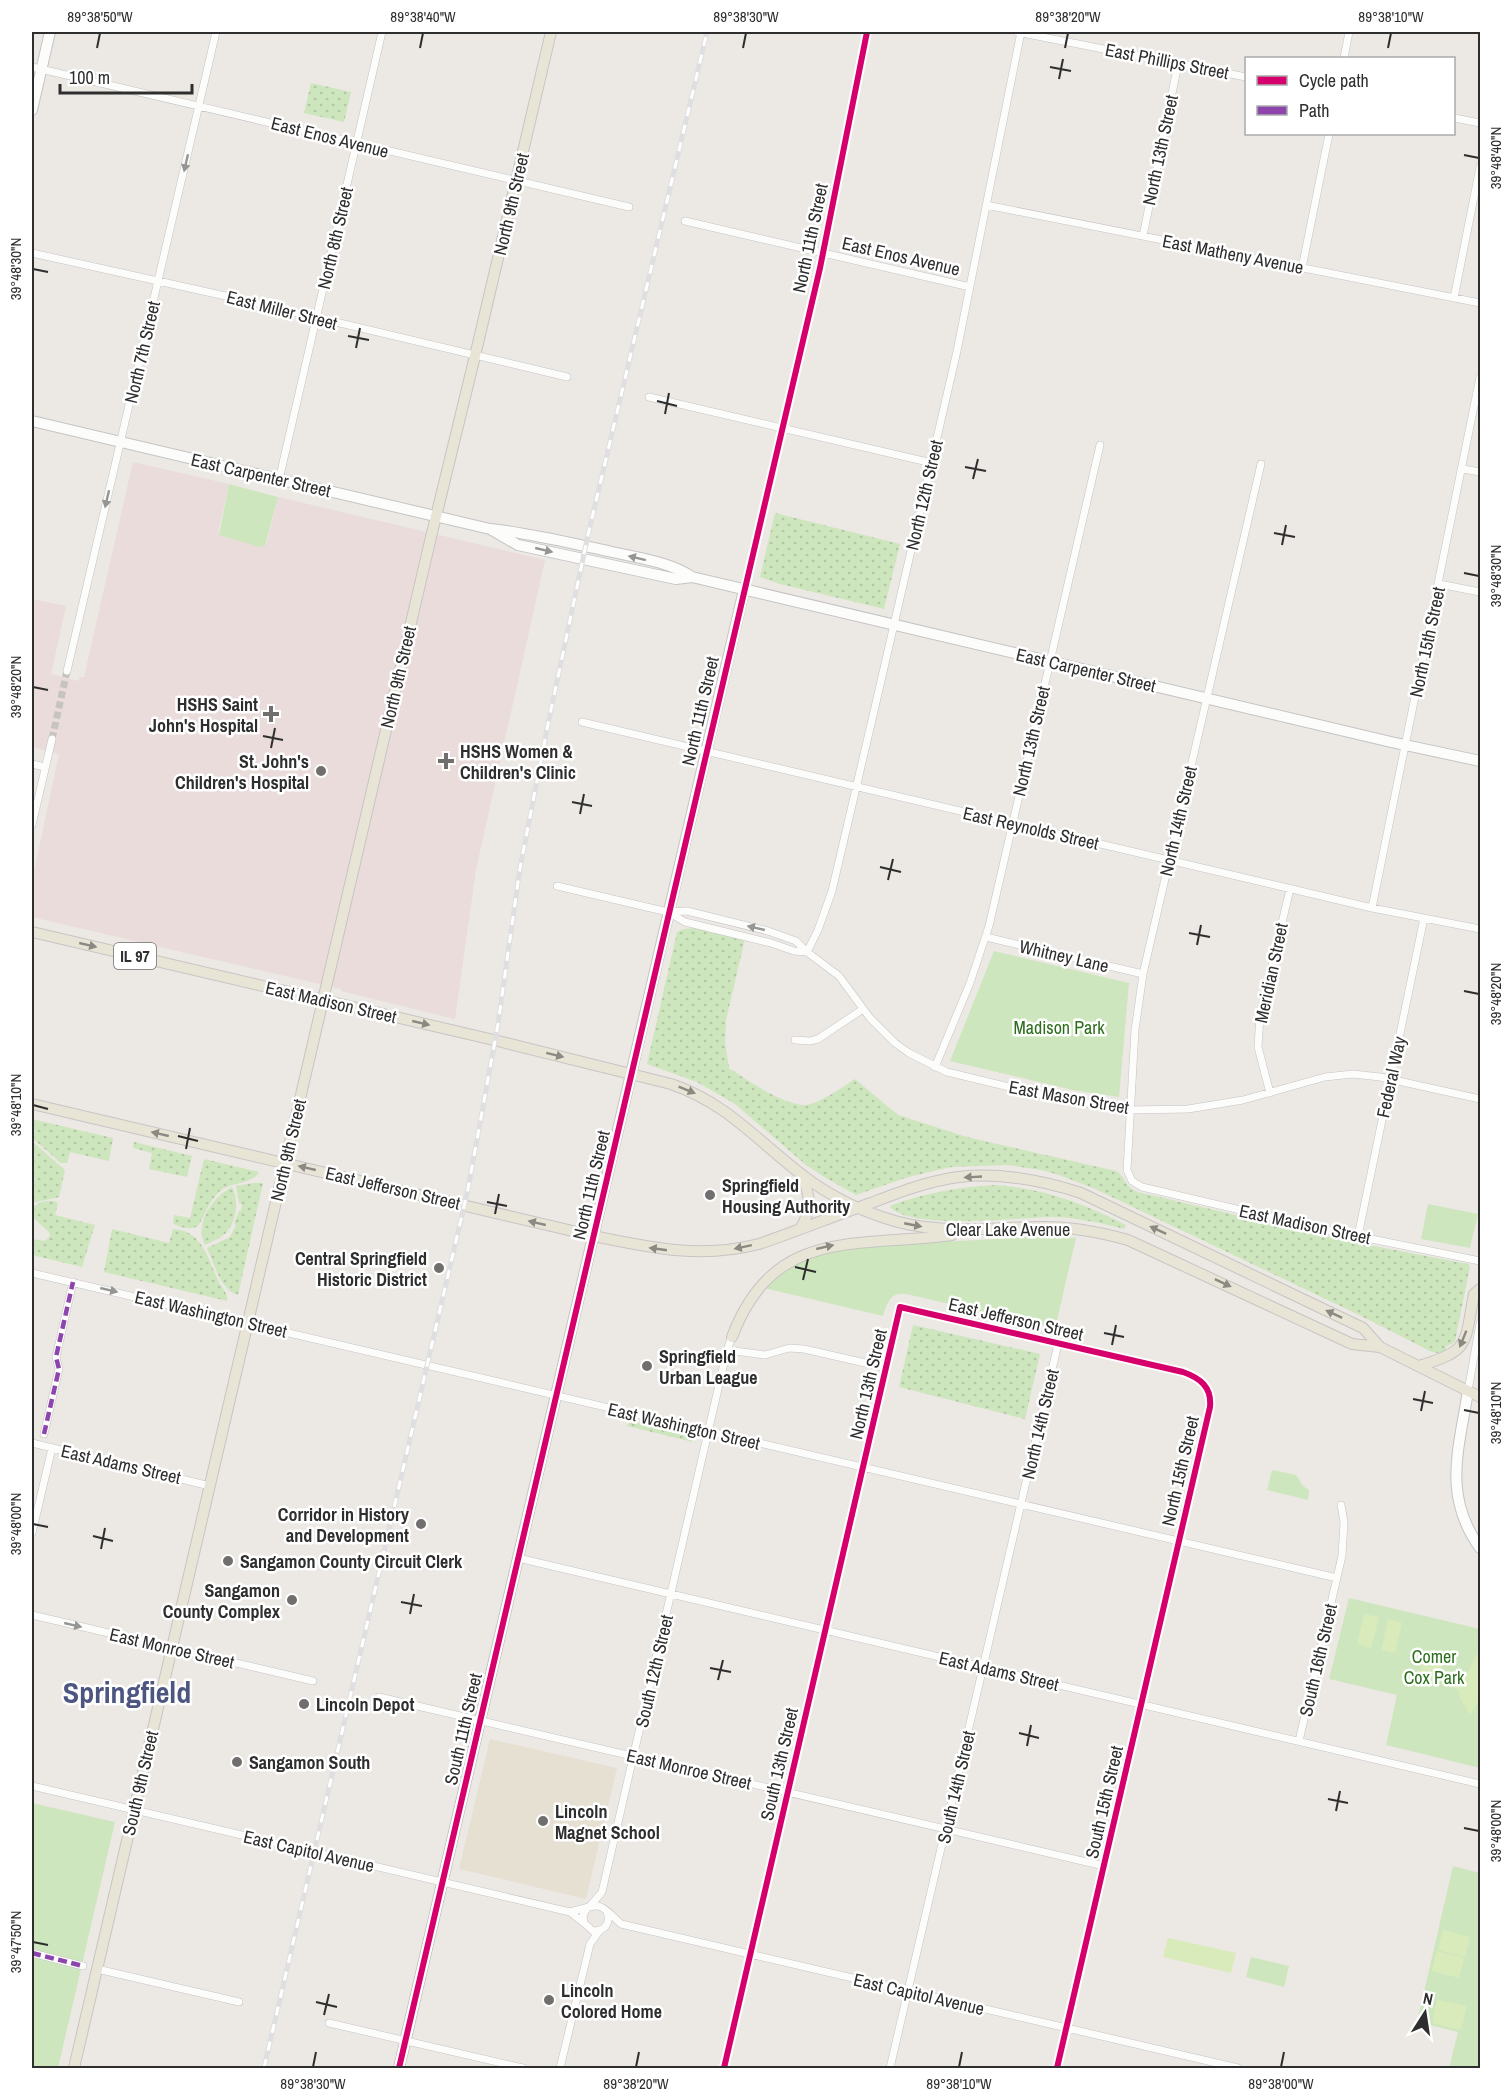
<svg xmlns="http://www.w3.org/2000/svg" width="1512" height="2100" viewBox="0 0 1512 2100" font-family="'Archivo Narrow',sans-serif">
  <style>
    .education { fill: #e6e0d3 }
    .medical { fill: #e9dcdb }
    .grass { fill: url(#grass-dots) }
    .park { fill: #cee6be }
    .pitch { fill: #d9eabb }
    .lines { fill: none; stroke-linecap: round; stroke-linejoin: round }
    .street-tunnel { stroke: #c6c3c0; stroke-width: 7; stroke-dasharray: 7 3.5; stroke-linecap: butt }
    .street-casing { stroke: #c5c4c5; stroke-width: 8 }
    .secondary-casing { stroke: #c5c4c5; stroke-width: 12 }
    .primary-casing { stroke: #c6c5c4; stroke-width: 12 }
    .street { stroke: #fcfcfb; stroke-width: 7 }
    .secondary { stroke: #fcfcfb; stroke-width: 10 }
    .primary { stroke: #e8e4d6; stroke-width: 10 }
    .rail-casing { stroke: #dfdfe1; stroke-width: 5 }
    .rail { stroke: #fff; stroke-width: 3; stroke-dasharray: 9; stroke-linecap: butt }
    .quiet { stroke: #8e44ad; stroke-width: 4.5; stroke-dasharray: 9 4.5; stroke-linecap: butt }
    .cycleway-casing { stroke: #fff; stroke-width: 10 }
    .cycleway { stroke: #d6006c; stroke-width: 6 }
    .oneway { fill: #959594 }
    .oneway2 { fill: #8b8982 }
    .ticks { fill: none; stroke: #2e2e2e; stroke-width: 2 }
    .poi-dot { fill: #706f6e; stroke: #fff; stroke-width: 2 }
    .labels { text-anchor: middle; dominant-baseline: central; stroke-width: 5; stroke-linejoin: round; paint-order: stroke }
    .shield { fill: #fff; stroke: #6d6d6d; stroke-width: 1.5 }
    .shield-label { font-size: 16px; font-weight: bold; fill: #2e2e2e }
    .street-label { font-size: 18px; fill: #2e2e2e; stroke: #fff }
    .poi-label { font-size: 18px; font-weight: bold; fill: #2e2e2e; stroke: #fff; text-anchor: start }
    .park-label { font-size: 18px; fill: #2c6e1b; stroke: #fff }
    .town-label { font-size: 30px; font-weight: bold; fill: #4d5680; stroke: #fff }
    .neatline { fill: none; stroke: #2e2e2e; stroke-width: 2 }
    .ticks-label { font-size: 15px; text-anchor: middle; fill: #2e2e2e }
  </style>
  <defs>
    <pattern id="grass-dots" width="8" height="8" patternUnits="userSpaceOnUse" patternTransform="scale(1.5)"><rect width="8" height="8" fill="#cee6be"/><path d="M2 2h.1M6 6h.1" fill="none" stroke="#b1c6a4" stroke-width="1.8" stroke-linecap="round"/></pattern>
  </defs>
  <rect width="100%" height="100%" fill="#ece8e4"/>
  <path class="education" d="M490,1739l127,29 -31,131 -127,-30z"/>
  <path class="medical" d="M133,462l96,22 -11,48 49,11 11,-46 267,63 -69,309 -21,150 -114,-28v-2l-309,-72v-36l27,-127 -27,-7v-148l34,7 -15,68 27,7 2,-4h4z"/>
  <path class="grass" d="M311,83l40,9 -7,30 -40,-9z
    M775,513l125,31 -16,65 -104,-25 -20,-7z
    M695,928l50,11 -19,81 -1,22 4,26c18,12 54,37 76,37 14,-1 38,-18 50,-26l43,36 69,22 149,34c10,6 8,16 22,21l205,48 125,24 2,2 -15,76 -10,5 3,4 -10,2 -6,-1 -75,-38 -264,-126 -34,-13 -18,-5 -33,-5 -57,2 -43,10 -52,18 -30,-17 -20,-13 -71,-61 -38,-22 -50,-18 30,-132 7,-3z
    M32,1119l81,19 -4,23 -39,-9 -3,11h-6l-29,-25z
    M33,1142l32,28 -6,27 -27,6v-19l2,-7 -2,-6z
    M134,1142l58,14 -5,21 -38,-8 3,-16 -19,-5z
    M204,1159l55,13c-6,12 -27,10 -38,18 -12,10 -15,24 -23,36 -7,4 -19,2 -25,-3l1,-8 16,3z
    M253,1183h10l-25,112c-19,-6 -23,-31 -31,-47l23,-11 6,-12 -2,-1 5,-13h2l1,-7 -3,-1 -3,-17z
    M994,1185c50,3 88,18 132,40l-2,4c-23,-6 -45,-11 -69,-12 -33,0 -143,14 -165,-10l2,-2c34,-12 66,-18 102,-20z
    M232,1187c7,13 5,34 -6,46 -5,5 -15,9 -21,12 -11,-21 7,-48 27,-58z
    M44,1201h10l4,2 -3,12 40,10 -13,42 -50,-12v-16l13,2 5,-5 -1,-4 -17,-15v-10z
    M112,1229l57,14 4,-14c29,1 35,30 45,51 3,8 10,12 9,21l-123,-29z
    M913,1325l127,29 -15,65 -126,-32z
    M634,1422l60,14 -1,6 -66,-16 2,-3z"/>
  <path class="park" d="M229,484l49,13 -13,49 -5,1 -41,-12z
    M994,951l135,32 -10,114 -46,-7 -123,-29z
    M1428,1204l50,10 -8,34 -49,-9z
    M1049,1236l27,2 -19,82 -3,7h-3l-145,-33c-16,-2 -19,9 -23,22l-119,-28 14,-13 34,-20 54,-9z
    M1272,1470l24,5 7,11 6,4 -1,10 -41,-10z
    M1349,1598l131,31v139l-94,-23 11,-50 -68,-16z
    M32,1803l83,19 -57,246h-26z
    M1453,1866l27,7v195h-31l9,-36 -41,-10z
    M1251,1957l38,9 -5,21 -38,-10z"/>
  <path class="pitch" d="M1364,1614l15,3 -8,31 -14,-4z
    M1388,1619l14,4 -7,30 -14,-3z
    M1480,1648v51l-10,16 -11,-19 1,-3 -6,-5 -1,-6 15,-10z
    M1424,1652l20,4 -7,28 -19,-5z
    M1443,1930l27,7 -5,20 -27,-7z
    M1168,1938l68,15 -5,20 -68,-16z
    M1437,1951l27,7 -5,20 -27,-7z
    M1437,2000l30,6 -6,24 -29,-7z"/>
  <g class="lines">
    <path class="street-tunnel" d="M52,739l15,-68"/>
    <g class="street-casing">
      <path id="street" d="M1017,32l229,45
        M1344,58l5,-26
        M32,67l597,140
        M1454,118l26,5
        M986,205l494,98
        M685,221l285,66
        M1143,236l35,-172
        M32,253l207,46 328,78
        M1302,268l27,-134
        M1454,298l26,-131
        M649,397l283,66
        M1261,464l-118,510 -8,56 -8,140 5,11 10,6 180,42 158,32
        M1463,469l17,3
        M279,480l103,-448
        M1439,584l41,8
        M744,590l76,-322 47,-236
        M67,671l149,-639
        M582,722l697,164 93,22 108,21
        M32,764l13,3
        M32,825l20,-86
        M557,886l111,26 17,10 86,21 23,8 13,1
        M1372,908l108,-531
        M668,912l19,-1 81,20 28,10 11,11 32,24 31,42 25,25 14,10 38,19 112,27 72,11 57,-1 55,-9 82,-23 28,-3 27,3 100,22
        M986,937l157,37
        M807,952l11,-22 14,-39 43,-184 82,-356 64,-319
        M795,1040l15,1 8,-2 45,-30
        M935,1067l35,-84 19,-57 111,-481
        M1270,1093l-12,-46 2,-31 30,-127
        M1358,1236l66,-318
        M32,1273l1305,305
        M727,1350l38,5 24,-7 15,1 83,19
        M1468,1391l12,-68
        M44,1434l15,-65 -3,-12 17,-75
        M32,1443l178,43
        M32,1533l20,-85
        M518,1558l962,226
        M32,1615l281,66
        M379,1697l725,169
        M1299,1741l43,-185 2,-34 -3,-17
        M32,1786l538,126 14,11
        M590,1906l12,-14 125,-542 5,-13
        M587,1908l-4,7 1,8 9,8c12,0 18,-8 14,-19
        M570,1912c32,-8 26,-12 51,12l617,144
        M32,1953l51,13
        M97,1969l142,33
        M329,2023l194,45
        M560,2068l30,-124 10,-14
        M724,2068l176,-761 283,65c17,6 29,15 27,35l-153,661
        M890,2068l168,-724"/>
    </g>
    <g class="secondary-casing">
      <path id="secondary" d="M32,110l18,-78
        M32,421l458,108c40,4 79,14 118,22 28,7 60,10 84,26
        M490,529l28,16 158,34 16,-2 699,165 89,19
        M1468,1391c-9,58 -26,104 12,157
        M399,2068l345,-1478"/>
    </g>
    <g class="primary-casing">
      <path id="primary" d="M32,932l466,109 173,43c58,20 87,58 134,93 24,18 52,32 80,41 52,18 104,9 158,9 29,0 57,5 85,13l224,104 28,3 100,50
        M32,1104l562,132c58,12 107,23 165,8 38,-13 75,-28 112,-41 29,-11 57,-22 88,-26 42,-5 82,3 122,16l282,135 17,19
        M800,1229c13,-21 10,-30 3,-53
        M732,1337c42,-111 124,-89 220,-102
        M1419,1366c53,-16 45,-22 55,-72l6,-5
        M74,2068l357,-1531 44,-181 76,-324"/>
    </g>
    <use href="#street" class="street"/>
    <use href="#secondary" class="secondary"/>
    <use href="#primary" class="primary"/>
    <g class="rail-casing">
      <path id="rail" d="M264,2068l204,-879 30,-165 22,-156 28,-144 40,-189 119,-503"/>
    </g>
    <use href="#rail" class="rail"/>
    <path class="quiet" d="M44,1434l15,-65 -3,-12 17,-75
      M32,1953l51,13"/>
    <g class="cycleway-casing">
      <path id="cycleway" d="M399,2068l421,-1800 47,-236
        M724,2068l176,-761 283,65c17,6 29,15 27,35l-153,661"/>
    </g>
    <use href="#cycleway" class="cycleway"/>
  </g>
  <defs><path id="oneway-solid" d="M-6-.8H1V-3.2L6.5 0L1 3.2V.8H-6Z" transform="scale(1.5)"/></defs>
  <g class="oneway">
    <use href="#oneway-solid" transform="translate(186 163) rotate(103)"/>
    <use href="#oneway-solid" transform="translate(107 499) rotate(103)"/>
    <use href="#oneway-solid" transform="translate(544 550) rotate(13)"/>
    <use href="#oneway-solid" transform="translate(637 558) rotate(-166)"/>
    <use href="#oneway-solid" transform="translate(756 928) rotate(-167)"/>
    <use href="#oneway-solid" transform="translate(109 1290) rotate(13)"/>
    <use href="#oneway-solid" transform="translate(73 1625) rotate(13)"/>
  </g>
  <g class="oneway2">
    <use href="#oneway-solid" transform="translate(88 945) rotate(13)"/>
    <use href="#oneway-solid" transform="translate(421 1023) rotate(13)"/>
    <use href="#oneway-solid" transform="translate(555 1055) rotate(14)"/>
    <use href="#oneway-solid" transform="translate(687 1090) rotate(22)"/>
    <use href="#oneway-solid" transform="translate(160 1134) rotate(-167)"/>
    <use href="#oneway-solid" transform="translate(307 1168) rotate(-167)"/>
    <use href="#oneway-solid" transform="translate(973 1177) rotate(177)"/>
    <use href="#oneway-solid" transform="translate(537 1223) rotate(-167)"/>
    <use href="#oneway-solid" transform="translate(913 1225) rotate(11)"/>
    <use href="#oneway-solid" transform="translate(1158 1230) rotate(-155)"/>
    <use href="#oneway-solid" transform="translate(743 1247) rotate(168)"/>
    <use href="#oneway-solid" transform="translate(825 1247) rotate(-13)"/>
    <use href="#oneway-solid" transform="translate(658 1249) rotate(-172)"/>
    <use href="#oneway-solid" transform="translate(1223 1283) rotate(25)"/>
    <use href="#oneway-solid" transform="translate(1334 1314) rotate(-155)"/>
    <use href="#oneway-solid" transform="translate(1463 1339) rotate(112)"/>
  </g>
  <path class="ticks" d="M97,48l3,-15M420,48l3,-15M743,48l3,-15M1065,48l3,-15M1388,48l3,-15M1050,67l21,4M1059,79l4,-20M1464,155l15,3M33,269l15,3M348,336l21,4M356,348l4,-20M657,401l20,5M665,414l4,-21M965,467l21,4M973,479l5,-20M1274,533l21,4M1282,545l4,-20M1464,573l15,3M33,687l15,3M263,736l20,4M271,748l4,-20M572,802l20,4M580,814l4,-20M880,867l21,5M888,880l5,-21M1189,933l21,4M1197,945l4,-20M1464,991l15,3M33,1105l15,4M178,1136l20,5M186,1149l4,-21M487,1202l20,4M495,1214l4,-20M795,1267l21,5M803,1280l5,-21M1104,1333l20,4M1112,1345l4,-20M1413,1399l20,4M1464,1410l15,3M1421,1411l4,-20M33,1524l15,3M93,1536l20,5M101,1549l4,-21M401,1602l21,4M410,1614l4,-20M710,1668l21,4M718,1680l5,-20M1019,1733l20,5M1027,1746l4,-21M1328,1799l20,4M1336,1811l4,-20M1464,1828l15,3M33,1942l15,3M316,2002l21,5M324,2015l5,-21M313,2067l3,-15M636,2067l3,-15M959,2067l3,-15M1281,2067l3,-15"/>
  <g class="poi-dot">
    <path d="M268 705h6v6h6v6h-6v6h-6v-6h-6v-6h6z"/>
    <path d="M443 752h6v6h6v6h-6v6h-6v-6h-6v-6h6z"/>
    <circle cx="321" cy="771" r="6"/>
    <circle cx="710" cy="1195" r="6"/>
    <circle cx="439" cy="1268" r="6"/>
    <circle cx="647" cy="1366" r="6"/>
    <circle cx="421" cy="1524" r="6"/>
    <circle cx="228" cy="1561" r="6"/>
    <circle cx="292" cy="1600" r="6"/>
    <circle cx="304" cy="1704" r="6"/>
    <circle cx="237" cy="1762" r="6"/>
    <circle cx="543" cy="1821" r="6"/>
    <circle cx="549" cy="2000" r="6"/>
  </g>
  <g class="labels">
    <rect class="shield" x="114" y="943" width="42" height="26" rx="4.5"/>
    <g class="shield-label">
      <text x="135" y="956">IL 97</text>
    </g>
    <g class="street-label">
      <text transform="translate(1167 61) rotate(11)">East Phillips Street</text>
      <text transform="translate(330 137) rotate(14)">East Enos Avenue</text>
      <text transform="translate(1160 150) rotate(-78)">North 13th Street</text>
      <text transform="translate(511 204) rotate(-77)">North 9th Street</text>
      <text transform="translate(335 238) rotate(-77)">North 8th Street</text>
      <text transform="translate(810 238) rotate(-78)">North 11th Street</text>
      <text transform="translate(1233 254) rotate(11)">East Matheny Avenue</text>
      <text transform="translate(901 256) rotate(13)">East Enos Avenue</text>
      <text transform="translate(282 310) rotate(14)">East Miller Street</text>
      <text transform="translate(142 352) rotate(-77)">North 7th Street</text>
      <text transform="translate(261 475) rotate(13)">East Carpenter Street</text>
      <text transform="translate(924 495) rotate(-77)">North 12th Street</text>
      <text transform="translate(1427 642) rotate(-78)">North 15th Street</text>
      <text transform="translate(1086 670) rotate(13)">East Carpenter Street</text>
      <text transform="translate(398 677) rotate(-77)">North 9th Street</text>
      <text transform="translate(700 711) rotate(-77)">North 11th Street</text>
      <text transform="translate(1031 741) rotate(-77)">North 13th Street</text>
      <text transform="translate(1178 821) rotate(-77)">North 14th Street</text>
      <text transform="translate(1031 828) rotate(13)">East Reynolds Street</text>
      <text transform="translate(1064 956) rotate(13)">Whitney Lane</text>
      <text transform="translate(1271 973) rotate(-78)">Meridian Street</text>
      <text transform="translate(331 1002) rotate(13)">East Madison Street</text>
      <text transform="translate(1391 1077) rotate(-78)">Federal Way</text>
      <text transform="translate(1069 1097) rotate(10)">East Mason Street</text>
      <text transform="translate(288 1150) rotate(-77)">North 9th Street</text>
      <text transform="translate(591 1185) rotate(-77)">North 11th Street</text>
      <text transform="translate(393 1188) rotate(13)">East Jefferson Street</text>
      <text transform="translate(1305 1224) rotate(12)">East Madison Street</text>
      <text x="1008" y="1229">Clear Lake Avenue</text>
      <text transform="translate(211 1314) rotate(13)">East Washington Street</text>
      <text transform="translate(1016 1319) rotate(13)">East Jefferson Street</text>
      <text transform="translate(868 1384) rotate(-77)">North 13th Street</text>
      <text transform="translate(1040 1424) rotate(-77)">North 14th Street</text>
      <text transform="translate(684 1426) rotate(13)">East Washington Street</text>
      <text transform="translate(121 1464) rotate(13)">East Adams Street</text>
      <text transform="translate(1180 1471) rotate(-77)">North 15th Street</text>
      <text transform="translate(172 1648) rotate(13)">East Monroe Street</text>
      <text transform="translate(1318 1660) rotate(-77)">South 16th Street</text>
      <text transform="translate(654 1671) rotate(-77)">South 12th Street</text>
      <text transform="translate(999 1671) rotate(13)">East Adams Street</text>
      <text transform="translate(463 1729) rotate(-77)">South 11th Street</text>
      <text transform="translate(779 1764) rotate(-77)">South 13th Street</text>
      <text transform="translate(689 1769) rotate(13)">East Monroe Street</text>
      <text transform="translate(140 1783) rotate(-77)">South 9th Street</text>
      <text transform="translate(956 1787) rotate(-77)">South 14th Street</text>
      <text transform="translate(1104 1802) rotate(-77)">South 15th Street</text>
      <text transform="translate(309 1851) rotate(13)">East Capitol Avenue</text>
      <text transform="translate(919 1994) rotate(13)">East Capitol Avenue</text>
    </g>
    <g class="poi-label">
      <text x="258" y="704" text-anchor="end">HSHS Saint<tspan x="258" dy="21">John's Hospital</tspan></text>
      <text x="460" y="751">HSHS Women &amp;<tspan x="460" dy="21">Children's Clinic</tspan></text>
      <text x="309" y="761" text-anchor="end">St. John's<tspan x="309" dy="21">Children's Hospital</tspan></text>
      <text x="722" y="1185">Springfield<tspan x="722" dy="21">Housing Authority</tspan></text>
      <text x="427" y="1258" text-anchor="end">Central Springfield<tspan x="427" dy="21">Historic District</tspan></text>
      <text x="659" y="1356">Springfield<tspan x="659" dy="21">Urban League</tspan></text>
      <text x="409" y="1514" text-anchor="end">Corridor in History<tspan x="409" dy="21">and Development</tspan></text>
      <text x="240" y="1561">Sangamon County Circuit Clerk</text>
      <text x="280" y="1590" text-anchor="end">Sangamon<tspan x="280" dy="21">County Complex</tspan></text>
      <text x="316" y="1704">Lincoln Depot</text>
      <text x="249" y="1762">Sangamon South</text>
      <text x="555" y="1811">Lincoln<tspan x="555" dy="21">Magnet School</tspan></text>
      <text x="561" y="1990">Lincoln<tspan x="561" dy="21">Colored Home</tspan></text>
    </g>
    <g class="park-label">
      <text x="1059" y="1027">Madison Park</text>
      <text x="1434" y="1656">Comer<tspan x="1434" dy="21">Cox Park</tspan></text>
    </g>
    <g class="town-label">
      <text x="127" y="1692">Springfield</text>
    </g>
  </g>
  <rect width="1512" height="2100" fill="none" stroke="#ffffff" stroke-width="66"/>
  <rect x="1245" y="57" width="210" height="78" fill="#ffffff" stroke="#ababab" stroke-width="1.5"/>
  <rect x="1257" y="76" width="30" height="9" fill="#d6006c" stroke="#ababab" stroke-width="1.5"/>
  <text x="1299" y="87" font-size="18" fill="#2e2e2e">Cycle path</text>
  <rect x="1257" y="106" width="30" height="9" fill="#8e44ad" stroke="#ababab" stroke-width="1.5"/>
  <text x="1299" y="117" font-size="18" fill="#2e2e2e">Path</text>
  <g transform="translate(1425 2013) rotate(12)" stroke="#ffffff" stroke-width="4.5" paint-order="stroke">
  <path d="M0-4.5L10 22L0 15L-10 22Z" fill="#2e2e2e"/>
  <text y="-9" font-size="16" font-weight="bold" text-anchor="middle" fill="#2e2e2e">N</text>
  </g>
  <path d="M60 84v9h132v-9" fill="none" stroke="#2e2e2e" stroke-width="3"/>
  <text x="69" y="84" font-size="18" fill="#2e2e2e" stroke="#ffffff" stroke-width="4.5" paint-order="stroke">100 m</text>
  <rect x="33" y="33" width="1446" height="2034" class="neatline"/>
  <g class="ticks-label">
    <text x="100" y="22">89°38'50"W</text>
    <text x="423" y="22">89°38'40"W</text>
    <text x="746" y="22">89°38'30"W</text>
    <text x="1068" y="22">89°38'20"W</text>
    <text x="1391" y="22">89°38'10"W</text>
    <text transform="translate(1496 158) rotate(-90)" y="5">39°48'40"N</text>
    <text transform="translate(16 269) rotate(-90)" y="5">39°48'30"N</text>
    <text transform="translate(1496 576) rotate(-90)" y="5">39°48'30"N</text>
    <text transform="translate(16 687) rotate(-90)" y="5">39°48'20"N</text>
    <text transform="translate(1496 994) rotate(-90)" y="5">39°48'20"N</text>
    <text transform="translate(16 1105) rotate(-90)" y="5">39°48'10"N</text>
    <text transform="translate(1496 1413) rotate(-90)" y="5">39°48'10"N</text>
    <text transform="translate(16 1524) rotate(-90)" y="5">39°48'00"N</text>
    <text transform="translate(1496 1831) rotate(-90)" y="5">39°48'00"N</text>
    <text transform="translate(16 1942) rotate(-90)" y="5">39°47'50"N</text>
    <text x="313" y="2089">89°38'30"W</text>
    <text x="636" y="2089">89°38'20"W</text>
    <text x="959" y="2089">89°38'10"W</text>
    <text x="1281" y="2089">89°38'00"W</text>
  </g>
</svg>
